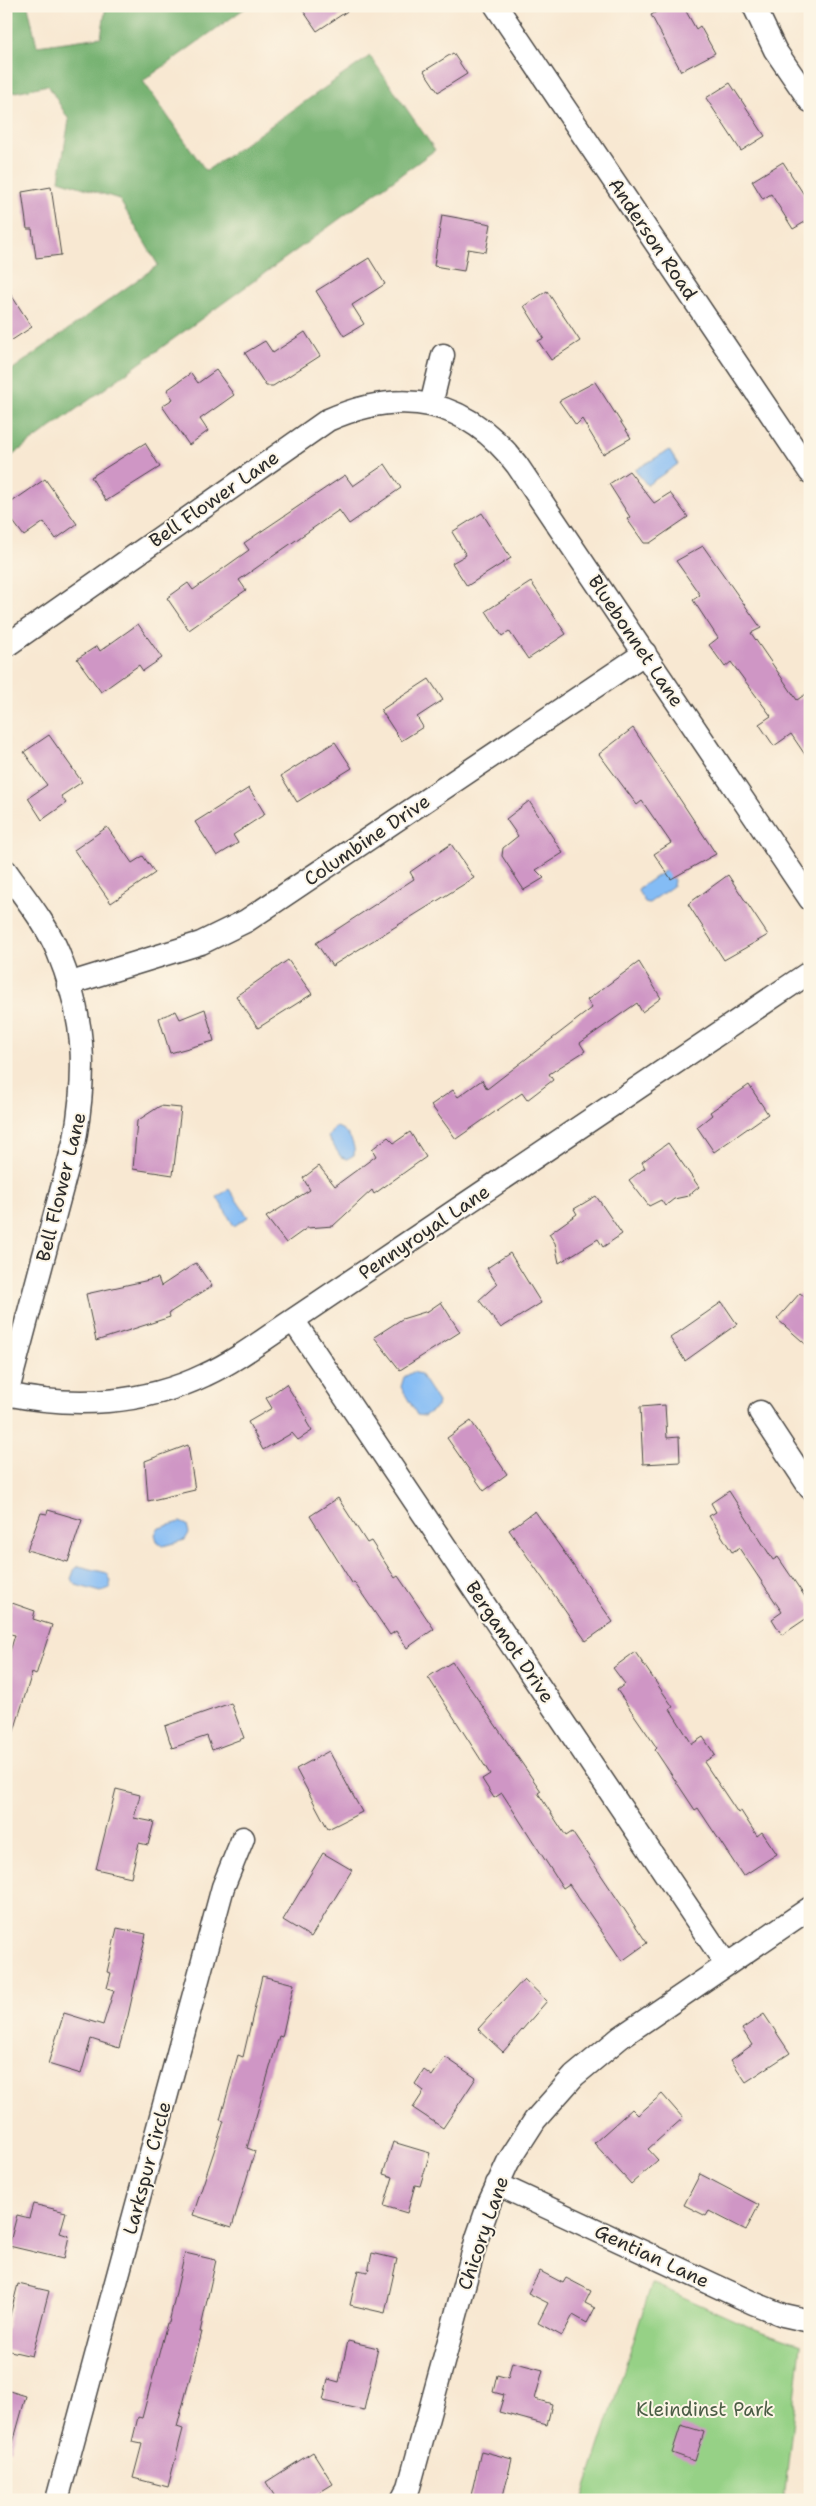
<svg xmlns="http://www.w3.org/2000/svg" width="816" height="2506" viewBox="0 0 816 2506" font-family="'Shantell Sans',sans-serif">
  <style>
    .green { fill: #96d186; stroke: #607e58 }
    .forest { fill: #78b373; stroke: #526f4f }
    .water { fill: #84bcf5; stroke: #587490 }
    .building { fill: #cf96c5 }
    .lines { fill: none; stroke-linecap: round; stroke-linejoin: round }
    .minor-casing { stroke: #4a4744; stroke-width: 25 }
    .minor { stroke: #fff; stroke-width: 22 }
    .labels { text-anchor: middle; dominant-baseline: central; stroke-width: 4; stroke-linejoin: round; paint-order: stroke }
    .street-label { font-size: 19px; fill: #2b2b2b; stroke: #fcf5e5 }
    .park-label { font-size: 19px; fill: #4b5d46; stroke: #fcf5e5 }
  </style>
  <rect width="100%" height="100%" fill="#fcf5e5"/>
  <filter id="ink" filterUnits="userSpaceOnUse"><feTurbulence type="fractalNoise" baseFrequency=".02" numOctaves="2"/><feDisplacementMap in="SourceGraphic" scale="10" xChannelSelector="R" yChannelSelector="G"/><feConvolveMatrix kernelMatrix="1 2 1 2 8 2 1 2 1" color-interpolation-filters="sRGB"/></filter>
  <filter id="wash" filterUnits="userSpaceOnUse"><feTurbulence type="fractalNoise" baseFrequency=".0096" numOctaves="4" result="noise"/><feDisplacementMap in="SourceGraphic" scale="20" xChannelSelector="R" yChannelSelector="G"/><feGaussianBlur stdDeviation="1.12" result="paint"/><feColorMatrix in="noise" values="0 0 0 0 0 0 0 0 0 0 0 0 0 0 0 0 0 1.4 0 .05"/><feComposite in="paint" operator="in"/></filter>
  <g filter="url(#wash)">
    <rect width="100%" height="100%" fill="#f8e8d2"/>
    <path class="green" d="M652,2283l100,45 49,17 -17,155h-202z"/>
    <path class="forest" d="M6,6h22l9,40 64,-9 5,-31h142l-105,75 63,90 164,-115 65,94 -429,310v-86l152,-109 -39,-66 -60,-19 10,-60 -21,-35 -42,9z"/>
    <path class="water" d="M669,450l9,14 -31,21 -12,-15z
      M664,871h4l6,9 -1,6 -24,17 -4,-1 -7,-11 1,-3z
      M335,1127c12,1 21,17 19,28l-7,4 -6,-2 -13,-20z
      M229,1189l19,28 -14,9 -17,-29z
      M413,1372l7,2 18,28 -1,5 -13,9 -7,-1 -16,-28 3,-10z
      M180,1522l7,3 2,8 -4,7 -22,6 -6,-5 -2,-7 4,-6z
      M79,1566l28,7 4,8 -2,8 -8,3 -25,-7 -5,-6 4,-11z"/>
    <g id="blocks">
      <path class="building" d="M300,6h55l-38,25z
        M667,6h16l13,23 4,-3 15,27 -34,18 -30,-56z
        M453,53l14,21 -29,18 -14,-21z
        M730,83l35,53 -24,15 -35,-53z
        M783,162l27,42v15l-17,10 -22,-35 -8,5 -11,-18z
        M51,187l10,68 -25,3 -4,-29h-5l-5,-37z
        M442,215l49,9 -5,28 -18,-3 -4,22 -30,-5z
        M369,258l16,26 -33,21 12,19 -20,12 -28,-45z
        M6,287l26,40 -26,17z
        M547,291l33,50 -29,19 -13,-19 6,-3 -20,-32z
        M305,332l15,24 -47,30h-7l-21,-33 20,-12 8,12z
        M216,370l18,25 -34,24 8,12 -19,14 -27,-39 11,-7 -6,-9 24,-17 7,10z
        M595,382l36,56 -28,16 -21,-35 -6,6 -17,-24z
        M145,443l15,24 -54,34 -15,-24z
        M385,464l16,24 -52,36 -10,-14 -100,70 7,10 -57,40 -22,-32 21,-15 5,7 56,-40 -5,-7 101,-68 8,11z
        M629,471l25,32 16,-10 18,24 -38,26h-6l-17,-24 3,-2 -21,-33z
        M45,479l32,45 -21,15 -12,-17 -20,14 -18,-24v-6z
        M482,513l29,45 -44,28 -15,-23 14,-8 -14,-23z
        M703,546l58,82 -10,5 46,67 13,-9v71l-19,-28 -17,12 -15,-22 12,-8 -40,-54 -6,5 -16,-22 9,-7 -25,-38 7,-5 -24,-34z
        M531,582l35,52 -38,25 -19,-28 -7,5 -16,-25z
        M138,624l24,34 -19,13 -4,-6 -38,27 -24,-33 20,-13 3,5z
        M429,679l14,21 -26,17 6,10 -22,14 -20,-31z
        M633,728l83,126 -45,25 -17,-25 17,-11 -29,-42 -5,4 -38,-51z
        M49,735l33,47 -21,14 5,7 -24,17 -14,-22 19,-13 -23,-33z
        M335,742l17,26 -55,34 -16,-26z
        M249,788l16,26 -32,21 5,8 -21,13 -22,-34z
        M529,801l34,52 -27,17 8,8 -20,12 -22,-34 1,-8 15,-12 -12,-17z
        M107,827l25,36 11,-7 12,17 -44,30 -37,-53z
        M451,844l23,34 -142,88 -16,-23 98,-64 -4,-7z
        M728,875l40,60 -44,25 -36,-56z
        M288,960l24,34 -54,34 -22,-32z
        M639,962l22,36 -19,14 -5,-9 -57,40 5,8 -36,23 4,6 -26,20 -5,-7 -66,46 -25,-34 22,-15 5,7 24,-17 5,9 105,-81 -5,-8z
        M205,1009l9,32 -44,12 -11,-35 17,-7 4,8z
        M749,1085l19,29 -54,38 -17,-25 15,-12 -2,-3z
        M160,1106l21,2 -8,67 -40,-6 4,-48z
        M410,1132l16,25 -52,37 -2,-4 -39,36 -26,2 -21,15 -20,-26 44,-27 -7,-12 16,-12 16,20 41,-30 -4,-7 16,-12 6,6z
        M668,1143l31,44 -11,9 -14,3 -9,7 -4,-6 -12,6 -20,-26 16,-12 -3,-6z
        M596,1196l26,38 -19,13 -5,-8 -39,24 -4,-20 -6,-9 28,-20 -3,-5z
        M510,1253l31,50 -40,25 -22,-28 18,-16 -10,-16z
        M196,1263l16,23 -43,27 1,4 -74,24 -10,-47 72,-16 3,8z
        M800,1293l10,8v47l-33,-29z
        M441,1302l19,30 -60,38 -26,-33 28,-18 26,-8z
        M722,1302l15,22 -52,37 -15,-23z
        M286,1384l22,35 -2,2 6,10 -14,9 -6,-7 -29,17 -15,-28 24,-14 -6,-10z
        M665,1405l2,33 12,-1 1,25 -37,2 -3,-57z
        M471,1421l36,53 -23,17 -37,-53z
        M188,1445l7,45 -47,11 -3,-40z
        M729,1491l44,69 5,-3 32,47v12l-28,19 -10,-16 10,-7 -43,-64 -7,4 -23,-36 7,-4 -5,-9z
        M338,1498l29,45 4,-2 24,37 3,-2 36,53 -27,19 -11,-17 -6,4 -36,-53 -2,1 -42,-67z
        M48,1510l34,10 -14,42 -41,-12 14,-37 6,1z
        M535,1511l78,111 -27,19 -77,-111z
        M12,1603l23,8 -2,8 19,6 -16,50 -4,-2 -22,71 -4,-1v-79l9,-29 -9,-2v-11z
        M635,1652l38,55 -3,2 22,35 11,-7 12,18 -11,7 34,51 3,-2 16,25 5,-4 15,22 -34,22 -45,-68 -3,2 -40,-60 2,-2 -40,-58 8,-6 -12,-16z
        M452,1662l89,129 -3,2 28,43 6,-4 75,111 -25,18 -53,-77 -6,4 -61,-95 -8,5 -12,-19 8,-5 -62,-97z
        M231,1703l13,35 -32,12 -5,-14 -35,12 -7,-22z
        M329,1751l33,61 -34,17 -32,-60z
        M116,1789l24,6 -6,23 20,4 -6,23 -9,-2 -8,34 -35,-8z
        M323,1853l29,17 -41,67 -28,-17z
        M117,1928l29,6 -18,82 -9,32 -28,-9 -10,35 -33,-10 16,-51 39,12 11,-35 -7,-2 4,-15 -4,-1z
        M262,1976l32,8 -12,53 -3,-1 -32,112 8,3 -23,76 -39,-12 31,-94 -4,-1 18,-65 5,2z
        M524,1979l23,22 -44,51 -25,-23z
        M764,2014l26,39 -44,29 -15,-22 21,-15 -10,-16z
        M445,2057l31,21 -33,50 -30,-20 11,-17 -9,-7 9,-14 8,6z
        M662,2094l21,24 -35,31 10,11 -27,24 -37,-41 38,-34 6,6z
        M393,2142l37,11 -10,33 -5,-1 -8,28 -23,-7 9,-29 -10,-3z
        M700,2174l59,31 -13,25 -37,-19 -3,5 -22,-11z
        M33,2204l33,8 -6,21 9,3 -5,23 -55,-13 8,-31 12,3z
        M185,2253l31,7 -16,72h2l-25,95 6,2 -15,58 -35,-9 9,-34 -10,-2 6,-25 4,1 25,-95h2z
        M372,2253l25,6 -12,54 -35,-8 8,-35 10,2z
        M540,2271l23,12 3,-5 25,13 -6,12 10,5 -8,15 -14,-8 -11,21 -24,-13 10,-20 -20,-10z
        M18,2284l31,7 -17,65 -26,-6v-19z
        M348,2341l30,7 -14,62 -41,-9 5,-22 11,3z
        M512,2362l31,8 -8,29 17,5 -5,21 -48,-13 5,-17 -11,-3 4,-17 11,3z
        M6,2390l20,6 -15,54 -5,-1z
        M681,2425l23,7 -9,29 -23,-8z
        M481,2451l31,8 -10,41h-32z
        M313,2452l20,32 -26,16h-30l-11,-18z"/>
    </g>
  </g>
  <g filter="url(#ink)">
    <use href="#blocks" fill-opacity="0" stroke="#4a4744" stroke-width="1"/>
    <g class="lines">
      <g class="minor-casing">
        <path id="minor" d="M496,6l314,466
          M754,6l21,44 35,51
          M431,405l12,-50
          M6,646l322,-226c75,-33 138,-21 189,45l293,434
          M6,871c18,26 40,52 52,81 27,66 29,117 17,187l-69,259
          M68,984l133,-41 45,-22 399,-268
          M293,1320l433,644
          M6,1394c67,14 137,11 199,-19 31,-14 59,-36 88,-55l517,-348
          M760,1412l50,76
          M497,2184l256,119 30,12 27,6
          M57,2500l166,-613 20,-49
          M402,2500l7,-13 68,-249 13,-37 18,-39 27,-42 39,-44 47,-39 189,-129"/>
      </g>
      <use href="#minor" class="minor"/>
    </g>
  </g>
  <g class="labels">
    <g class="street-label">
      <text transform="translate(653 239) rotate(56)">Anderson Road</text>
      <text transform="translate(214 499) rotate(-35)">Bell Flower Lane</text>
      <text transform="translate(636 641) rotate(56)">Bluebonnet Lane</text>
      <text transform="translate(367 840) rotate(-34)">Columbine Drive</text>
      <text transform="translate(61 1187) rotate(-76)">Bell Flower Lane</text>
      <text transform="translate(424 1232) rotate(-34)">Pennyroyal Lane</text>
      <text transform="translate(510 1642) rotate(56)">Bergamot Drive</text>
      <text transform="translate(147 2168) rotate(-75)">Larkspur Circle</text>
      <text transform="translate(483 2233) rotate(-71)">Chicory Lane</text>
      <text transform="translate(652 2256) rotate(25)">Gentian Lane</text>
    </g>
    <g class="park-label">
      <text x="705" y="2409">Kleindinst Park</text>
    </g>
  </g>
  <rect width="816" height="2506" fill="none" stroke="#fcf5e5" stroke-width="25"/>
</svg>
